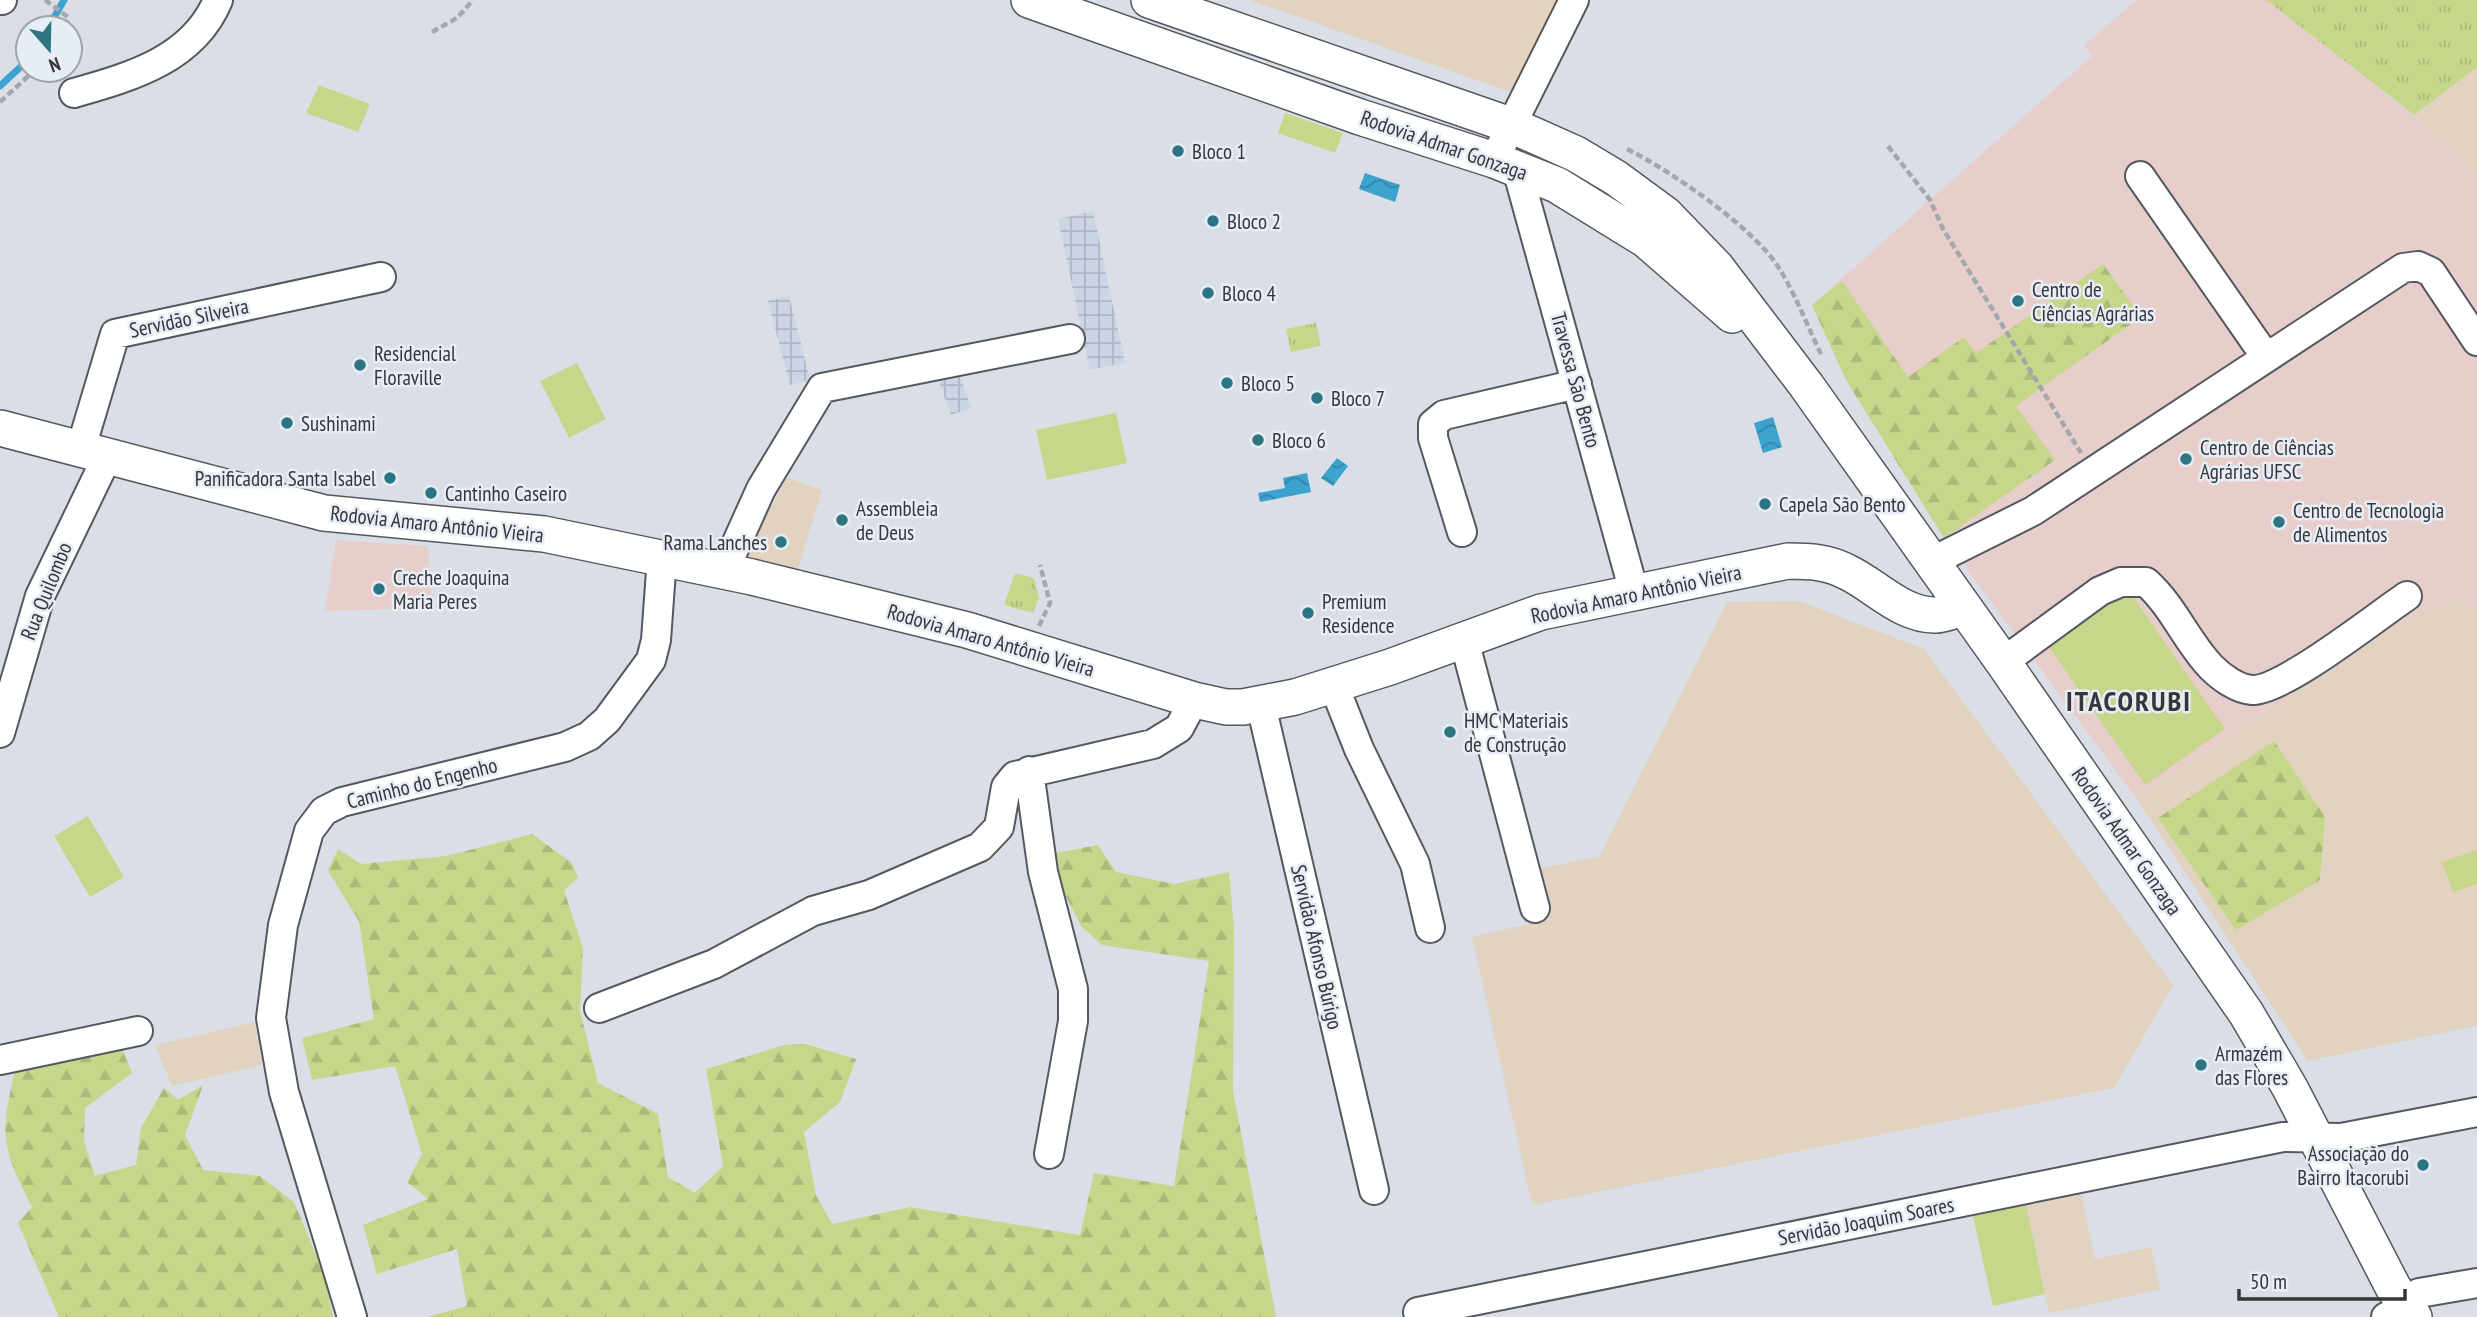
<svg xmlns="http://www.w3.org/2000/svg" width="2477" height="1317" viewBox="0 0 2477 1317" font-family="'PT Sans Narrow',sans-serif">
  <style>
    .commercial { fill: #e1d3c0 }
    .industrial { fill: url(#industrial-grid) }
    .education { fill: #e8cecb }
    .grass { fill: url(#grass-tufts) }
    .forest { fill: url(#forest-firs) }
    .garden { fill: #c6d78b }
    .water { fill: url(#water-waves) }
    .lines { fill: none; stroke-linecap: round; stroke-linejoin: round }
    .stream { stroke: #3ca2ce; stroke-width: 7 }
    .minor-casing { stroke: #54585f; stroke-width: 32 }
    .major-casing { stroke: #54585f; stroke-width: 38 }
    .path { stroke: #a3a7ae; stroke-width: 4.5; stroke-dasharray: 7 3.5; stroke-linecap: butt }
    .minor { stroke: #fff; stroke-width: 28 }
    .major { stroke: #fff; stroke-width: 35 }
    .poi-dot { fill: #2e7482; stroke: #e7edf5; stroke-width: 2.5 }
    .labels { text-anchor: middle; dominant-baseline: central; stroke-width: 5; stroke-linejoin: round; paint-order: stroke }
    .street-label { font-size: 21px; fill: #343639; stroke: #e7edf5 }
    .poi-label { font-size: 21px; fill: #343639; stroke: #e7edf5; text-anchor: start }
    .district-label { font-size: 28px; font-weight: bold; letter-spacing: 2px; fill: #343639; stroke: #e7edf5 }
  </style>
  <defs>
    <pattern id="industrial-grid" width="8" height="8" patternUnits="userSpaceOnUse" patternTransform="scale(1.75)"><rect width="8" height="8" fill="#cbd5e3"/><path d="M0 4h8M4 0v8" fill="none" stroke="#afb7c4"/></pattern>
    <pattern id="grass-tufts" width="24" height="20" patternUnits="userSpaceOnUse" patternTransform="scale(1.75)"><rect width="24" height="20" fill="#c6d78b"/><path d="M3 7l-1-3M5 7V3M7 7l1-3M15 17l-1-3M17 17v-4M19 17l1-3" fill="none" stroke="#abb979"/></pattern>
    <pattern id="forest-firs" width="22" height="20" patternUnits="userSpaceOnUse" patternTransform="scale(1.75)"><rect width="22" height="20" fill="#c6d78b"/><path d="M5 1l3.5 6h-7zM16 11l3.5 6h-7z" fill="#abb979"/></pattern>
    <pattern id="water-waves" width="16" height="10" patternUnits="userSpaceOnUse" patternTransform="scale(1.75)"><rect width="16" height="10" fill="#3ca2ce"/><path d="M0 5q4-4 8 0t8 0" fill="none" stroke="#3385a8"/></pattern>
  </defs>
  <rect width="100%" height="100%" fill="#dadfe7"/>
  <path class="commercial" d="M1250,0h311l-45,94z
    M2477,67v108l-63,-60z
    M787,478l35,12 -25,83 -57,-12z
    M1799,601l125,48 249,336 -59,103 -582,117 -60,-268 78,-18 -15,-50 64,-12 128,-255z
    M2460,602l17,7v417l-169,35 -172,-263 263,-173 40,-21z
    M255,1022l7,43 -90,21 -17,-41z
    M2080,1189l15,70 56,-12 9,43 -111,23 -24,-113z"/>
  <path class="industrial" d="M1093,211l32,152 -35,7 -32,-151z
    M789,296l21,84 -20,5 -22,-84z
    M959,373l12,35 -20,7 -13,-36z"/>
  <path class="education" d="M2137,0h129l147,115 64,60v435l-17,-8 -21,2 -40,21 -263,173 -192,-260 -98,-158 -34,-75 280,-249 -8,-11z
    M336,540l92,6 4,62 -107,3z"/>
  <path class="grass" d="M2266,0h211v67l-63,48z
    M1316,323l5,23 -30,6 -5,-23z
    M1015,573l19,5 5,20 -6,15 -29,-8z"/>
  <path class="forest" d="M2103,264l38,53 -125,89 39,54 -111,78 -98,-158 -34,-75 30,-24 66,96 56,-40 12,16z
    M2274,741l51,76 -5,63 -84,50 -78,-112z
    M532,834l40,29 6,15 -14,12 19,58 -3,63 18,72 60,31 10,63 27,16 28,-27 -17,-97 78,-24 22,-1 50,15 -16,43 -36,30 12,63 16,29 78,-17 170,28 14,-62 80,13 35,-225 -107,-16 -21,-19 -36,-71 53,-10 18,27 58,12 55,-12 5,57 -1,162 43,226h-849l40,-11 -10,-57 -80,25 -14,-49 65,-26 -21,-17 15,-28 -27,-88 -83,14 -10,-42 72,-19 -15,-98 -31,-50 10,-22 23,15 85,-8z
    M121,1046l11,27 -47,35 -1,33 11,35 41,-11 5,-37 23,-40 14,12 25,-15 -18,50 18,35 57,6 34,26 30,72 9,43h-274l-41,-94 14,-16c-32,-63 -32,-71 -16,-141z"/>
  <path class="garden" d="M319,85l51,19 -12,28 -52,-19z
    M1285,113l58,20 -8,20 -57,-20z
    M577,363l29,56 -37,19 -29,-57z
    M1116,413l11,50 -80,17 -11,-50z
    M2127,588l98,141 -80,56 -98,-141z
    M88,816l36,61 -34,20 -36,-61z
    M2477,850v34l-24,8 -11,-30z
    M2025,1200l20,94 -52,12 -21,-94z"/>
  <path class="water" d="M1365,173l35,12 -5,17 -36,-13z
    M1773,417l9,30 -19,6 -9,-30z
    M1337,458l11,8 -15,20 -12,-8z
    M1307,473l4,19 -51,10 -2,-9 27,-5 -2,-10z"/>
  <g class="lines">
    <path class="stream" d="M48,28l16,-28
      M0,86l28,-26"/>
    <g class="minor-casing">
      <path id="minor" d="M0,0h2
        M74,93c56,-16 119,-33 144,-93
        M1494,160l80,-160
        M1517,169l117,423
        M2140,176l126,181
        M81,448l34,-114 266,-57
        M1462,532l-29,-94v-14l11,-9 133,-31
        M1931,562l102,-51 370,-243 15,-2 13,6 46,69
        M724,571l37,-82 61,-101 248,-49
        M1464,640l71,268
        M2003,662l97,-71 21,-9h25c28,25 40,59 65,85 10,10 26,22 41,23 31,1 125,-74 155,-94
        M1334,686l25,63 56,115 15,64
        M1261,705l113,485
        M0,733l40,-137 68,-141
        M1029,771l14,101 30,117v32l-24,133
        M599,1008l115,-44 99,-53 56,-16 111,-48 19,-20 7,-40 9,-11 138,-32 26,-16 15,-28
        M0,1060l138,-29
        M1418,1312l865,-175 58,1 136,-26
        M352,1317l-68,-225 -13,-74 12,-93 26,-94 15,-20 18,-9 223,-55 24,-11 18,-16 44,-60 5,-20 6,-83
        M2386,1317l20,-9 13,-15 58,-10"/>
    </g>
    <g class="major-casing">
      <path id="major" d="M1029,0l331,117 134,43 63,25 89,55 86,75
        M1149,0l364,126 63,28 40,24 49,36 52,54 89,117 197,277 243,351 44,75 103,199 21,30
        M0,428l324,85 220,21 208,43 215,53 227,70 32,7h17l52,-10 95,-30 151,-55 247,-51c22,0 40,1 59,11 28,13 55,44 89,43 8,0 19,-5 26,-7"/>
    </g>
    <path class="path" d="M45,0l23,17 -5,11
      M432,32l25,-14 16,-18
      M0,102l35,-32
      M1888,146l42,54 13,29 138,224
      M1627,149c44,22 126,78 152,119 17,27 29,60 43,88
      M1039,626l11,-23 -10,-38"/>
    <use href="#minor" class="minor"/>
    <use href="#major" class="major"/>
  </g>
  <g class="poi-dot">
    <circle cx="1178" cy="151" r="7"/>
    <circle cx="1213" cy="221" r="7"/>
    <circle cx="1208" cy="293" r="7"/>
    <circle cx="2018" cy="301" r="7"/>
    <circle cx="360" cy="365" r="7"/>
    <circle cx="1227" cy="383" r="7"/>
    <circle cx="1317" cy="398" r="7"/>
    <circle cx="287" cy="423" r="7"/>
    <circle cx="1258" cy="440" r="7"/>
    <circle cx="2186" cy="459" r="7"/>
    <circle cx="390" cy="478" r="7"/>
    <circle cx="431" cy="493" r="7"/>
    <circle cx="1765" cy="504" r="7"/>
    <circle cx="842" cy="520" r="7"/>
    <circle cx="2279" cy="522" r="7"/>
    <circle cx="781" cy="542" r="7"/>
    <circle cx="379" cy="589" r="7"/>
    <circle cx="1308" cy="613" r="7"/>
    <circle cx="1450" cy="732" r="7"/>
    <circle cx="2201" cy="1065" r="7"/>
    <circle cx="2423" cy="1165" r="7"/>
  </g>
  <g class="labels">
    <g class="street-label">
      <text transform="translate(1444 145) rotate(19)">Rodovia Admar Gonzaga</text>
      <text transform="translate(189 318) rotate(-12)">Servidão Silveira</text>
      <text transform="translate(1576 380) rotate(75)">Travessa São Bento</text>
      <text transform="translate(437 524) rotate(6)">Rodovia Amaro Antônio Vieira</text>
      <text transform="translate(46 591) rotate(-68)">Rua Quilombo</text>
      <text transform="translate(1636 594) rotate(-12)">Rodovia Amaro Antônio Vieira</text>
      <text transform="translate(991 640) rotate(16)">Rodovia Amaro Antônio Vieira</text>
      <text transform="translate(422 783) rotate(-14)">Caminho do Engenho</text>
      <text transform="translate(2127 841) rotate(55)">Rodovia Admar Gonzaga</text>
      <text transform="translate(1317 947) rotate(77)">Servidão Afonso Búrigo</text>
      <text transform="translate(1866 1221) rotate(-11)">Servidão Joaquim Soares</text>
    </g>
    <g class="poi-label">
      <text x="1192" y="151">Bloco 1</text>
      <text x="1227" y="221">Bloco 2</text>
      <text x="2032" y="289">Centro de<tspan x="2032" dy="24">Ciências Agrárias</tspan></text>
      <text x="1222" y="293">Bloco 4</text>
      <text x="374" y="353">Residencial<tspan x="374" dy="24">Floraville</tspan></text>
      <text x="1241" y="383">Bloco 5</text>
      <text x="1331" y="398">Bloco 7</text>
      <text x="301" y="423">Sushinami</text>
      <text x="1272" y="440">Bloco 6</text>
      <text x="2200" y="447">Centro de Ciências<tspan x="2200" dy="24">Agrárias UFSC</tspan></text>
      <text x="376" y="478" text-anchor="end">Panificadora Santa Isabel</text>
      <text x="445" y="493">Cantinho Caseiro</text>
      <text x="1779" y="504">Capela São Bento</text>
      <text x="856" y="508">Assembleia<tspan x="856" dy="24">de Deus</tspan></text>
      <text x="2293" y="510">Centro de Tecnologia<tspan x="2293" dy="24">de Alimentos</tspan></text>
      <text x="767" y="542" text-anchor="end">Rama Lanches</text>
      <text x="393" y="577">Creche Joaquina<tspan x="393" dy="24">Maria Peres</tspan></text>
      <text x="1322" y="601">Premium<tspan x="1322" dy="24">Residence</tspan></text>
      <text x="1464" y="720">HMC Materiais<tspan x="1464" dy="24">de Construção</tspan></text>
      <text x="2215" y="1053">Armazém<tspan x="2215" dy="24">das Flores</tspan></text>
      <text x="2409" y="1153" text-anchor="end">Associação do<tspan x="2409" dy="24">Bairro Itacorubi</tspan></text>
    </g>
    <g class="district-label">
      <text x="2129" y="700">ITACORUBI</text>
    </g>
  </g>
  <g transform="translate(49 49) rotate(160)"><circle r="33" fill="#e7edf5" stroke="#9fa4aa" stroke-width="2"/>
  <path d="M0-5L12 26L0 18L-12 26Z" fill="#2e7482"/>
  <text y="-10" font-size="19" font-weight="bold" text-anchor="middle" fill="#343639">N</text>
  </g>
  <path d="M2239 1289v10h166v-10" fill="none" stroke="#343639" stroke-width="3.5"/>
  <text x="2250" y="1289" font-size="21" fill="#343639" stroke="#e7edf5" stroke-width="5" paint-order="stroke">50 m</text>
</svg>
